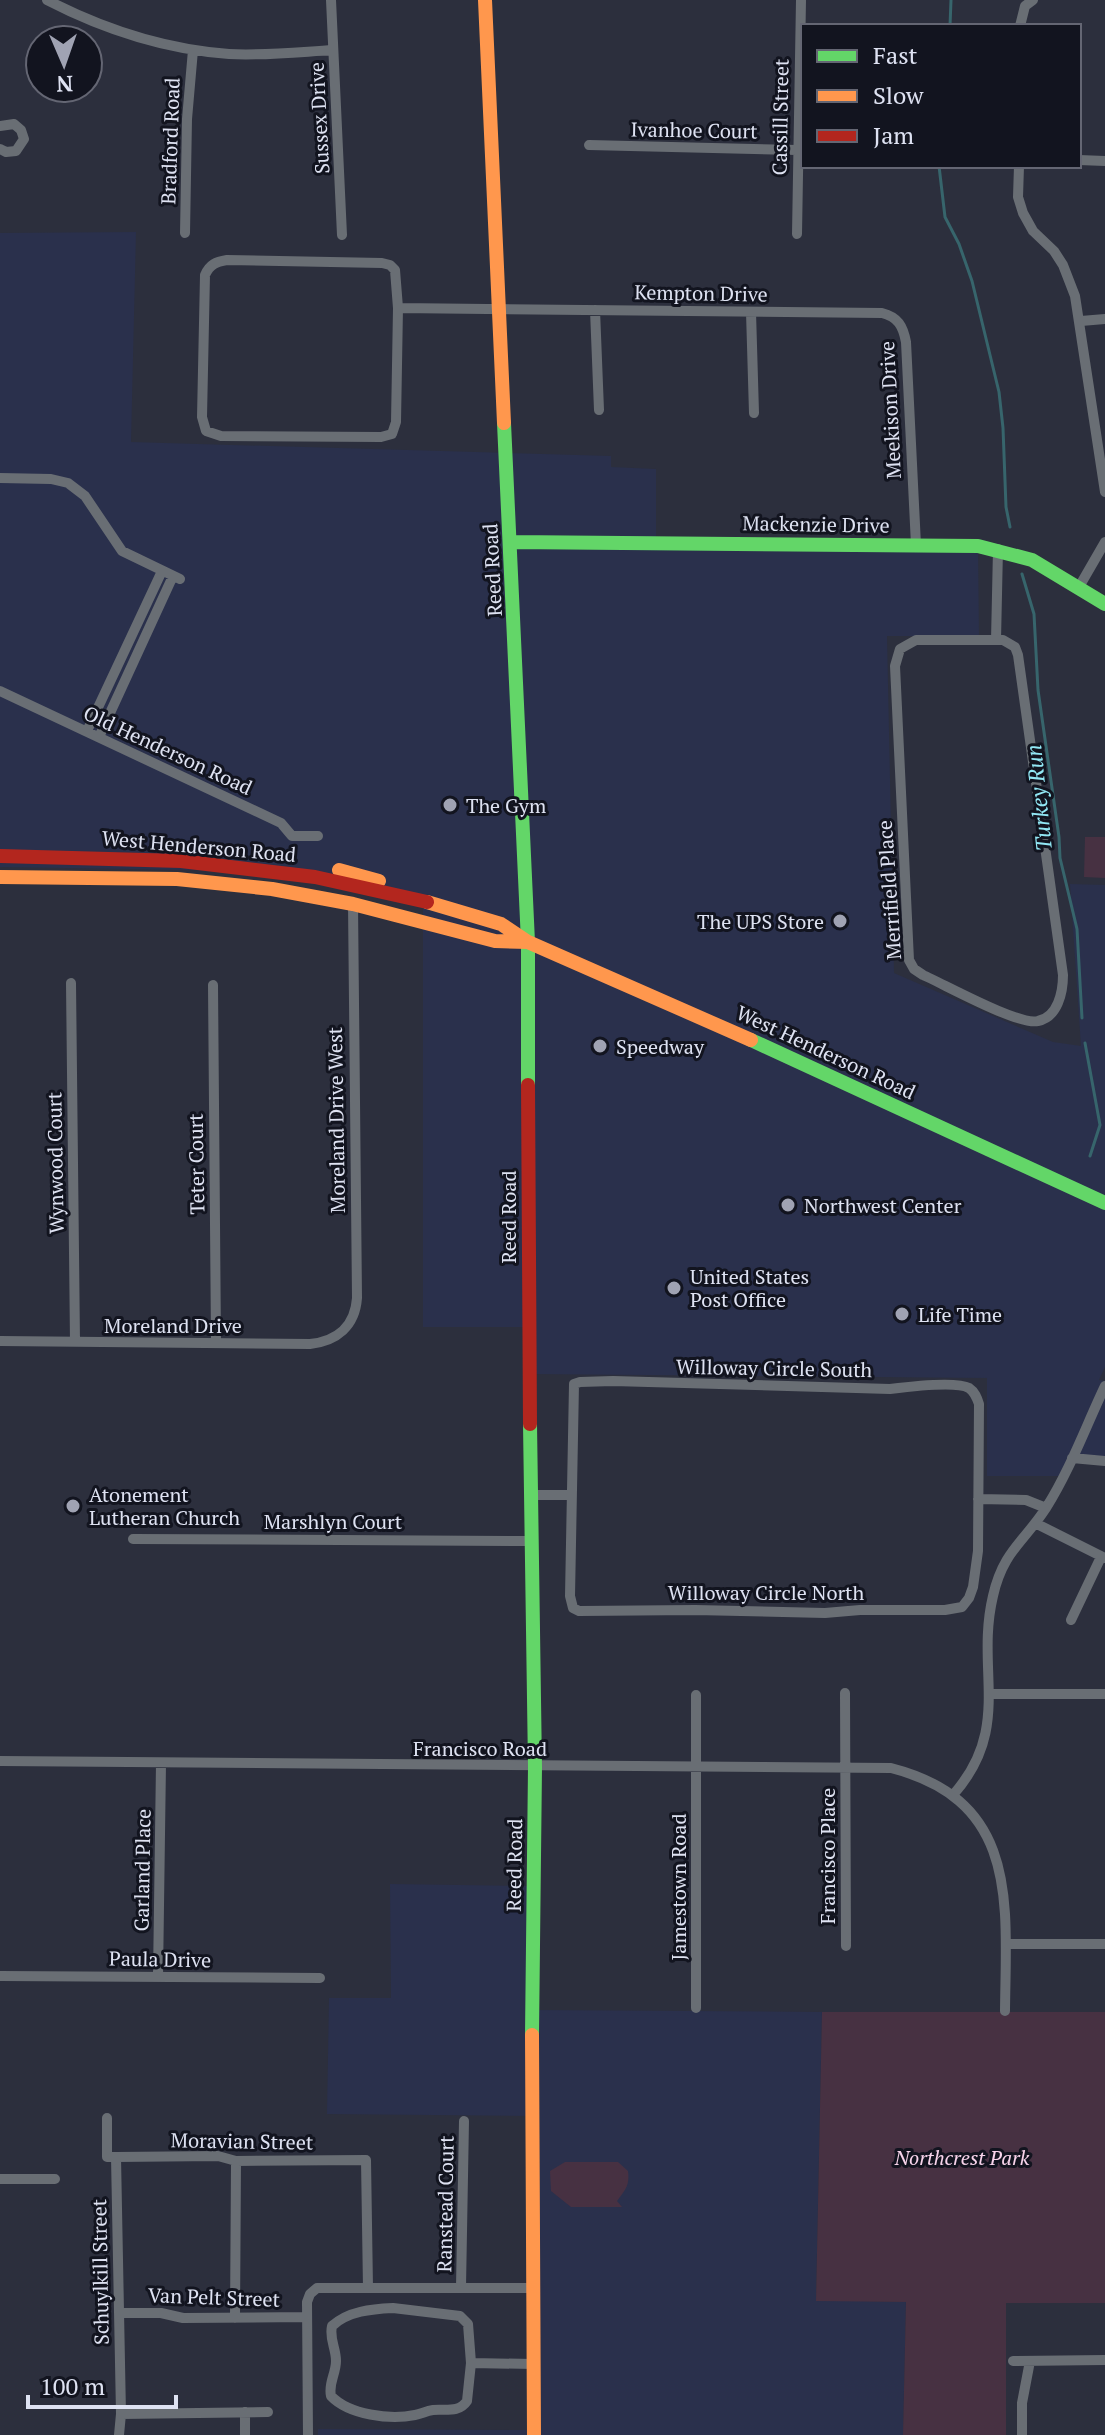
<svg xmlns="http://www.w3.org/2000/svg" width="1105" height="2435" viewBox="0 0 1105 2435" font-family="'PT Serif',serif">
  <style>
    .built { fill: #2a304c }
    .green { fill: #473142 }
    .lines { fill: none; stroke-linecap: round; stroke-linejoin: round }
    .stream { stroke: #37656c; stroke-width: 3 }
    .street { stroke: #696e74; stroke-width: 10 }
    .fast { stroke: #63d668; stroke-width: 14 }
    .slow { stroke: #ff974d; stroke-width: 14 }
    .jam { stroke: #b3261e; stroke-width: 14 }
    .poi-dot { fill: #a0a3b3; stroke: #12141f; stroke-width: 3 }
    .labels { text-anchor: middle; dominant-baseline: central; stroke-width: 6; stroke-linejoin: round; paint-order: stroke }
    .street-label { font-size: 20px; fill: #dee2f2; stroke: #12141f }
    .poi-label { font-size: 20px; fill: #dee2f2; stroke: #12141f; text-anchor: start }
    .park-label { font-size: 20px; font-style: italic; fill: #f8d4eb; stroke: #12141f }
    .water-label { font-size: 22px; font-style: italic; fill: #92e8f5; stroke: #12141f }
  </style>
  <rect width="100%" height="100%" fill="#2c2f3d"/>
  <path class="built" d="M136,232l-5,210 480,14v11l45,2v73l322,4 1,90h-92l7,337 159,69 28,4 -11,-162 35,1v482l-6,13 6,1v80l-33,-3 -8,18h-77v-98l-458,-4v-47h-106v-424l-108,-26 -121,-7 -194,-3v-634z
    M390,1884l144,2 -2,124 290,2 -6,288 90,2 -3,133h-585v-6l215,1v-314l-206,-2 2,-116h62z"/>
  <path class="green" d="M1085,837h20v41l-21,-1z
    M822,2012h283v291h-99v132h-103l3,-133 -90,-1z
    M565,2162h53l10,9c2,15 -3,19 -11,30l5,6h-51l-20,-16 -1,-20z"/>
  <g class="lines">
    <path class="stream" d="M950,26l1,-26
      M939,166l6,51 14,27 13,37 27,111 4,36 3,79 4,20
      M1022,574l12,40 4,76 21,147 1,21 17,71 5,89
      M1085,1043l15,82 -10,31"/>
    <path class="street" d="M47,0c58,30 116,49 182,54 34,2 70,-2 104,-4
      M331,0l11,235
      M1020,26l5,-20 8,-6
      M0,126l14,-2 7,6 3,9 -8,12 -10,1 -6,-3
      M589,145l208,5
      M1079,160l26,1
      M1019,166l-1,31 5,16 10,18 21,20 9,14 12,31 30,196
      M185,233l2,-114 6,-69
      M797,234l4,-234
      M227,260l155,3 8,2 5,5 3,38 -2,114 -4,12 -11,3 -160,-1 -15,-5 -4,-14 3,-142c5,-11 11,-13 22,-15z
      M398,308l484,5c16,4 21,13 24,29l10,203
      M595,310l4,100
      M751,312l3,101
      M1081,321l24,-2
      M0,478l51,1 17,4 17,13 37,55 58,28
      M1079,587l26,-45
      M916,640h87l12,7 3,8 45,320c0,17 -5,42 -25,46 -19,5 -94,-37 -115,-46l-9,-6 -5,-9 -14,-294 5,-17z
      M996,640l2,-91
      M0,691l281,132 11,13h26
      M87,731l75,-160
      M99,737l74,-161
      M71,983l4,359
      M213,985l3,358
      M0,1341l310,3c27,-3 45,-18 47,-46l-4,-394
      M613,1381l277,8c16,-2 66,-8 79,-1 6,4 8,10 10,16l-1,147 -5,36 -4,11 -7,9 -17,3h-85l-35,3 -130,-3 -116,1 -6,-3 -3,-12 4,-212 6,-2z
      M1072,1458l33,3
      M531,1495h40
      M978,1499l48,1 20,8
      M1035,1523l70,35
      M133,1539l399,2
      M1071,1620l30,-63
      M845,1693l1,253
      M989,1694h116
      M0,1761l891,7c129,33 115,136 114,243
      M953,1795c60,-68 22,-124 40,-199 10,-45 31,-54 53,-88 24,-38 40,-82 59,-122
      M1006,1944h99
      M0,1976l320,2
      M158,1977l3,-214
      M696,2008v-313
      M107,2118v39h9l5,257 -2,21
      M116,2157l102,-1 18,5 130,-1 2,128
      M0,2179h55
      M461,2287l3,-166
      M393,2308l67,8 8,8 3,39 -4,38c-8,12 -21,8 -34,9 -7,1 -12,4 -18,5 -25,5 -66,0 -84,-19 -3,-13 5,-22 5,-35 0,-13 -7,-22 -4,-35 16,-15 40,-17 61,-18z
      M119,2313h42l22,5 124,-1
      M235,2318l1,-157
      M1013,2361l92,-1
      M471,2363l62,1
      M245,2412v23
      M121,2414l147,-2
      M308,2435l-1,-133 3,-8 7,-6h215
      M1022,2435v-32l8,-42"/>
    <path class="fast" d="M504,423l24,519v143
      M511,542l467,4 54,14 73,44
      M751,1040l354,163
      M530,1424l5,343 -3,268"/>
    <path class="slow" d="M485,0l19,423
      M339,870l40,11
      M0,877l177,2 95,10 81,15 142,37 33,1
      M427,902l74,22 27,18 223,98
      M532,2035l2,400"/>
    <path class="jam" d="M0,856l181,5 134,16 112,25
      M528,1085l2,339"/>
  </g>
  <g class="poi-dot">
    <circle cx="450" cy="805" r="8"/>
    <circle cx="840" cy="921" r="8"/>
    <circle cx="600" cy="1046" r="8"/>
    <circle cx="788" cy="1205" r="8"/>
    <circle cx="674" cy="1288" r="8"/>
    <circle cx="902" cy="1314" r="8"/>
    <circle cx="73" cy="1506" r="8"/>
  </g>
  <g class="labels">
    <g class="street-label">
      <text transform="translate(780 117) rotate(-89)">Cassill Street</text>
      <text transform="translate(319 118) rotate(-93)">Sussex Drive</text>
      <text transform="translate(694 130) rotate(1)">Ivanhoe Court</text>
      <text transform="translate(170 141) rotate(-88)">Bradford Road</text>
      <text transform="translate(701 293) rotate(1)">Kempton Drive</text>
      <text transform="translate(890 410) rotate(-93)">Meekison Drive</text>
      <text transform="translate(816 524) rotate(1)">Mackenzie Drive</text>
      <text transform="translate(492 570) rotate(-93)">Reed Road</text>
      <text transform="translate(168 750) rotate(25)">Old Henderson Road</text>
      <text transform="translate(199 846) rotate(5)">West Henderson Road</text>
      <text transform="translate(889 890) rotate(-94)">Merrifield Place</text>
      <text transform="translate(826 1052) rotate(25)">West Henderson Road</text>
      <text transform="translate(336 1120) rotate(-91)">Moreland Drive West</text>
      <text transform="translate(55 1163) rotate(-91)">Wynwood Court</text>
      <text transform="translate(196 1164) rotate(-91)">Teter Court</text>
      <text transform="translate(508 1217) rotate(-90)">Reed Road</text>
      <text x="173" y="1325">Moreland Drive</text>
      <text transform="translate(774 1368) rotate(1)">Willoway Circle South</text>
      <text x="333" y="1521">Marshlyn Court</text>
      <text x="766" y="1592">Willoway Circle North</text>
      <text x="480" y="1748">Francisco Road</text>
      <text transform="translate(827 1856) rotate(-90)">Francisco Place</text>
      <text transform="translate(514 1865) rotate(-89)">Reed Road</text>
      <text transform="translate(142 1870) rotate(-89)">Garland Place</text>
      <text transform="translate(678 1887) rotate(-90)">Jamestown Road</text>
      <text transform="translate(160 1959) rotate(1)">Paula Drive</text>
      <text transform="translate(242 2141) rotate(1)">Moravian Street</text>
      <text transform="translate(445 2204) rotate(-89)">Ranstead Court</text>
      <text transform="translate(100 2272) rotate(-91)">Schuylkill Street</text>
      <text transform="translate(214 2297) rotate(2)">Van Pelt Street</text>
    </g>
    <g class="poi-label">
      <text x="466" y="805">The Gym</text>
      <text x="824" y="921" text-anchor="end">The UPS Store</text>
      <text x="616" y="1046">Speedway</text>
      <text x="804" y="1205">Northwest Center</text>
      <text x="690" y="1276">United States<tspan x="690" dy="23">Post Office</tspan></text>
      <text x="918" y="1314">Life Time</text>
      <text x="89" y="1494">Atonement<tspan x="89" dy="23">Lutheran Church</tspan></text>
    </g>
    <g class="park-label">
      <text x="962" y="2157">Northcrest Park</text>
    </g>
    <g class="water-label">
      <text transform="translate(1038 798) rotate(-96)">Turkey Run</text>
    </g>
  </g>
  <rect x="801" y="24" width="280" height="144" fill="#12141f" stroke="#646673" stroke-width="2"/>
  <rect x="817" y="50" width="40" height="12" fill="#63d668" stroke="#646673" stroke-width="2"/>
  <text x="873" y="64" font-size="24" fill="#dee2f2">Fast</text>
  <rect x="817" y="90" width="40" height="12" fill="#ff974d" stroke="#646673" stroke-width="2"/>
  <text x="873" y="104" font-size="24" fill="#dee2f2">Slow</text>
  <rect x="817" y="130" width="40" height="12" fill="#b3261e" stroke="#646673" stroke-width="2"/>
  <text x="873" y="144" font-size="24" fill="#dee2f2">Jam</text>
  <g transform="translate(64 64) rotate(178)"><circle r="38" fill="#12141f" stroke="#646673" stroke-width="2"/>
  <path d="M0-6L14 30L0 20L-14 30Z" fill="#a0a3b3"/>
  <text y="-12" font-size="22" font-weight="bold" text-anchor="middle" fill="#dee2f2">N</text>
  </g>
  <path d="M28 2395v12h148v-12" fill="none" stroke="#dee2f2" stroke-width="4"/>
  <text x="40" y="2395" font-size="24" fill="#dee2f2" stroke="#12141f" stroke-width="6" paint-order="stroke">100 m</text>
</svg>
